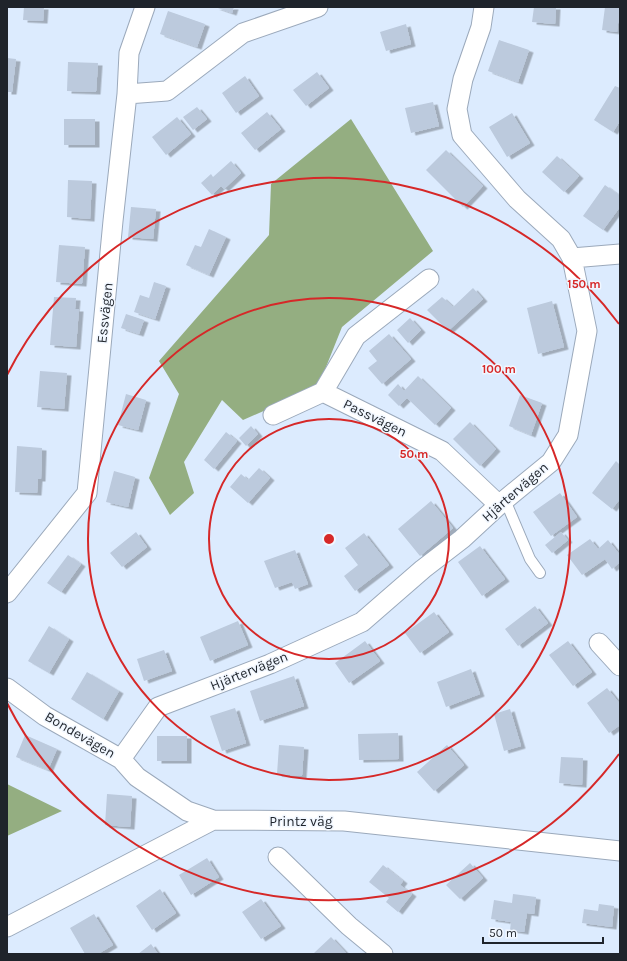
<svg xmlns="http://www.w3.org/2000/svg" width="627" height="961" viewBox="0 0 627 961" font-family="Karla,sans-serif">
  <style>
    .forest { fill: #94ae81 }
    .building { fill: #bccadd; filter: url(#shadow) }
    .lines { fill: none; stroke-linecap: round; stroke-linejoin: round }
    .service-casing { stroke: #9ba9bb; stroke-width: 12 }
    .minor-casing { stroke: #9ba9bb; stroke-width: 21 }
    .service { stroke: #fff; stroke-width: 10 }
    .minor { stroke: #fff; stroke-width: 19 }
    .ring { fill: none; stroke: #d62828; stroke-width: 2 }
    .labels { text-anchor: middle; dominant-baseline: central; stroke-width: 3; stroke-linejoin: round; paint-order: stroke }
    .street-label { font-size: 14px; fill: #1f242b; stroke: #f1f7ff }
    .centre { fill: #d62828; stroke: #f1f7ff; stroke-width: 2 }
    .ring-label { font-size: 12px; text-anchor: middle; font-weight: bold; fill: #d62828; stroke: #f1f7ff; stroke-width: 3; stroke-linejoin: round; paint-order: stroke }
  </style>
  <defs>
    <filter id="shadow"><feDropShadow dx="4.5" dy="2.5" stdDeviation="0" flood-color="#0004"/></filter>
  </defs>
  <rect width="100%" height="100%" fill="#dcebfe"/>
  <path class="forest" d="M351,119l82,132 -91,76 -24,60 -75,33 -21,-20 -38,62 10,31 -24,22 -21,-37 30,-84 -20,-33 110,-126 2,-51z
    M7,784l55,27 -55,25z"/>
  <path class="building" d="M24,7h20l-1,14 -20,-1z
    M215,7h19l-2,6z
    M534,7h22l-1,17 -23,-2z
    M605,7h15l-3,25 -15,-2z
    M168,11l37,13 -8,23 -37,-13z
    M406,24l5,20 -25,7 -6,-19z
    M499,40l30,10 -11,32 -30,-11z
    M7,58l9,1 -4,33h-5z
    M68,62l30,1 -2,29 -29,-1z
    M317,72l12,16 -23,18 -13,-16z
    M245,76l14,20 -23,17 -14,-20z
    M615,86l5,2v33l-7,11 -19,-12z
    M433,102l6,24 -28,7 -6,-25z
    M197,107l10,12 -14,11 -10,-13z
    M267,112l14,17 -26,21 -14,-17z
    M512,113l18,30 -23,14 -18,-30z
    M177,117l14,17 -25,21 -14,-18z
    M64,119h31v26h-31z
    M446,150l37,36 -20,21 -37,-37z
    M557,156l22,20 -15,16 -22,-20z
    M231,161l10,12 -17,16 -3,-3 -9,9 -11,-12 10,-9 2,3z
    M68,180l24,1 -2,38 -23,-2z
    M605,185l15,11v11l-17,23 -20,-14z
    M131,207l25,2 -3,30 -25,-2z
    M209,229l17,8 -17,38 -23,-10 9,-20 6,2z
    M59,245l26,2 -3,37 -26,-2z
    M154,282l12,4 -11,33 -21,-7 6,-17 9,3z
    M473,288l10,11 -35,32 -21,-21 15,-13 11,10z
    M54,297l22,1 -1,11h4l-3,38 -26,-2z
    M552,301l12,46 -26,7 -11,-46z
    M126,314l18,6 -5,14 -18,-6z
    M410,318l11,12 -13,13 -11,-13z
    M389,334l22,25 -29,25 -14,-16 9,-7 -8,-10z
    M40,371l27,2 -3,36 -27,-2z
    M418,376l33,32 -16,17 -28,-27 -8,8 -11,-11 10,-11 6,7z
    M126,394l20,6 -8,30 -20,-5z
    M520,395l22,8 -11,32 -22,-9z
    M470,422l26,27 -16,17 -27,-27z
    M251,426l7,8 -12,12 -7,-8z
    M226,432l11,9 -23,28 -10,-9z
    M17,446l25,2 -1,31h-3l-1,14 -22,-1z
    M616,461l4,4v34l-8,10 -20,-16z
    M259,468l11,10 -22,25 -18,-16 11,-13 7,6z
    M114,471l21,6 -7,30 -22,-5z
    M560,493l17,24 -26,19 -18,-24z
    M431,501l22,27 -33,28 -22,-27z
    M136,532l11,15 -25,20 -12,-14z
    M561,532l7,8 -16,13 -7,-8z
    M364,533l25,32 -34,26 -11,-15 14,-11 -13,-17z
    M590,539l8,10 10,-9 12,15v7l-8,7 -7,-10 -23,16 -15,-20z
    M480,546l25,33 -23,17 -24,-34z
    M295,550l13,34 -13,5 -3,-7 -17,6 -11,-27z
    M68,555l13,9 -20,28 -14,-9z
    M535,606l13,17 -30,23 -13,-17z
    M434,612l15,20 -29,21 -15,-20z
    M238,621l10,24 -38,16 -10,-24z
    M49,626l20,13 -20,34 -21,-12z
    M365,641l15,20 -31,22 -14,-20z
    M568,641l24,31 -19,14 -24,-31z
    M164,650l8,21 -28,10 -7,-22z
    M471,669l9,25 -34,13 -9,-25z
    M87,672l32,19 -16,28 -32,-20z
    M294,676l10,30 -44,15 -10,-30z
    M607,688l13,16v21l-11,8 -22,-30z
    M235,708l11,35 -24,8 -12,-35z
    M510,709l11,37 -17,5 -10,-37z
    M398,733l1,26 -40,1 -1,-26z
    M25,735l32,14 -9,21 -32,-13z
    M157,736h30v25h-30z
    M279,745l25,2 -2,29 -25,-2z
    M447,745l17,20 -30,26 -17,-19z
    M561,757l22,1 -1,27 -23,-2z
    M107,794l25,2 -2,31 -25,-2z
    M207,858l12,19 -28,18 -12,-20z
    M470,863l13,15 -23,21 -14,-14z
    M383,865l20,16 -3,4 12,9 -14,18 -12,-10 3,-4 -20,-16z
    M160,889l16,24 -24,17 -16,-24z
    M513,894l23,3 -2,17 -7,-1 -3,19 -14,-2 1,-8 -20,-3 3,-19 18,3z
    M261,899l20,27 -20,13 -19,-27z
    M599,904l15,2 -2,21 -30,-4 2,-14 14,2z
    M94,914l19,31 -15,9h-13l-15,-26z
    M331,937l16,17h-32l-1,-1z
    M151,944l7,10h-20z"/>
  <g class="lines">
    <g class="service-casing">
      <path id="service" d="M505,500l25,59 10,14"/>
    </g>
    <g class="minor-casing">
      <path id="minor" d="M127,94l40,-3 76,-58 75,-26
        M572,258l48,-4
        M323,392l119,59 57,54
        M273,415l50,-23 33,-56 73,-57
        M7,593l80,-100 26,-272 14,-127 2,-41 16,-46
        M599,643l21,23
        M7,688l38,28 76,43 16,18 50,34 26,9
        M121,759l37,-52 112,-43 92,-42 61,-53 39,-30 39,-36 50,-41 17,-27 19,-104 -15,-73 -11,-19 -44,-40 -55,-64 -5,-26 6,-30 18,-52 3,-20
        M278,857l71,69 34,28
        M7,927l206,-107 131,1 276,30"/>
    </g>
    <use href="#service" class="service"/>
    <use href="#minor" class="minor"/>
  </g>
  <g class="ring">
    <circle cx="329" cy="539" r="120"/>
    <circle cx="329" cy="539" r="241"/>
    <path d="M619 754A361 361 0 0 1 7 703M7 375A361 361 0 0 1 619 324"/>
  </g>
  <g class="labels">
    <g class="street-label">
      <text transform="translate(105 313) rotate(-84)">Essvägen</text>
      <text transform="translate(375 418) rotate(26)">Passvägen</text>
      <text transform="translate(515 492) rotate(-41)">Hjärtervägen</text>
      <text transform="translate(249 671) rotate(-22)">Hjärtervägen</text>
      <text transform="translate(80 735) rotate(30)">Bondevägen</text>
      <text x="301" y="821">Printz väg</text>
    </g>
  </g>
  <circle cx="329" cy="539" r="6" class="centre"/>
  <g class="ring-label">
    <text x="584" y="288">150 m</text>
    <text x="499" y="373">100 m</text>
    <text x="414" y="458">50 m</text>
  </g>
  <rect width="627" height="961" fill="none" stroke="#1f242b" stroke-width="16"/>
  <path d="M483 937v6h120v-6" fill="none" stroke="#1f242b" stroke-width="2"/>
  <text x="489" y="937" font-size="12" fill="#1f242b" stroke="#f1f7ff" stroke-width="3" paint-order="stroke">50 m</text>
</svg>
